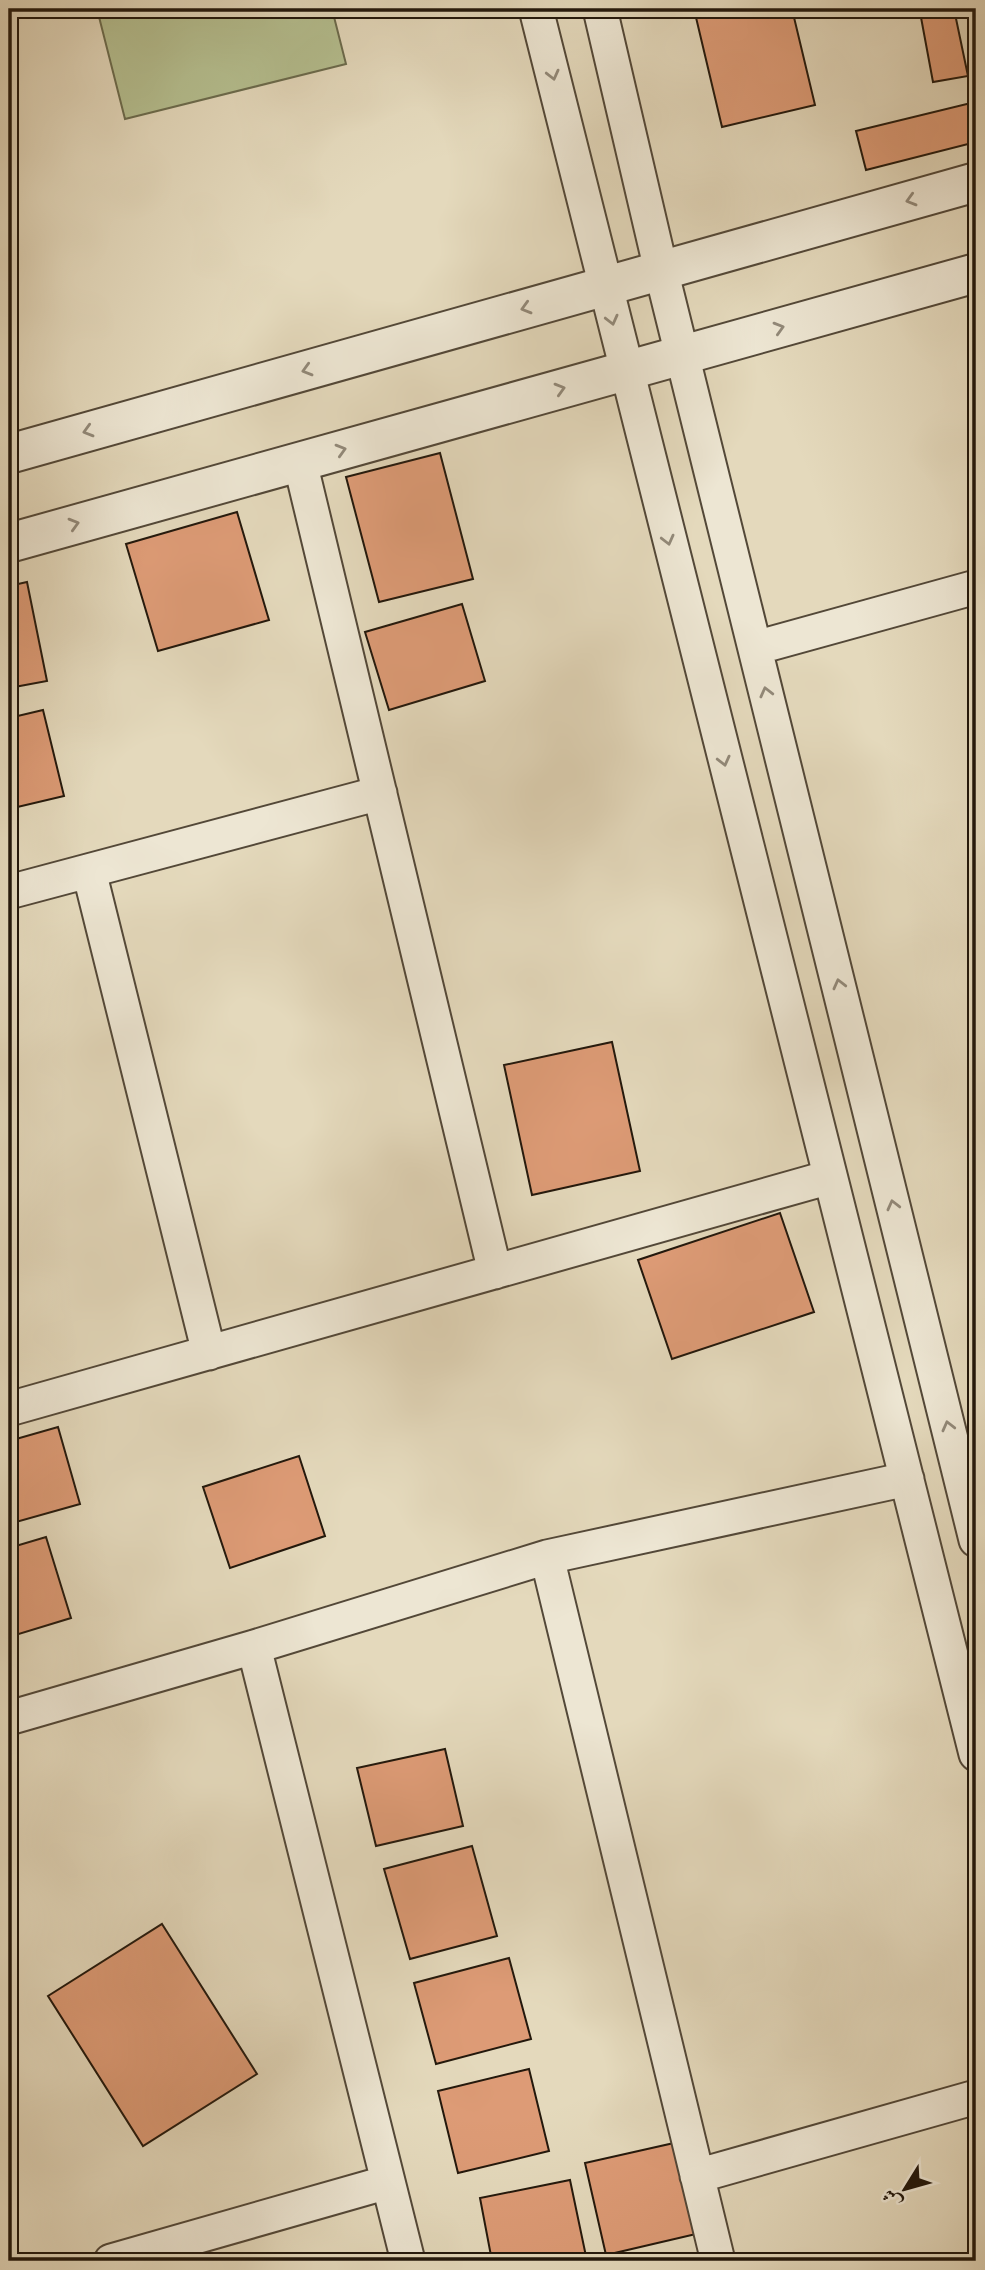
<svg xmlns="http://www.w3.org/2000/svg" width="985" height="2270" viewBox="0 0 985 2270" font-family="'EB Garamond',Amiri,serif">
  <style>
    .green { fill: #b5bf90; stroke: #6c6c4e; stroke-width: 2 }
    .building { fill: #dd9b76; stroke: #23180c; stroke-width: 2 }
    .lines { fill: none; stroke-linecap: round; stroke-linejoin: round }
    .minor-casing { stroke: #534838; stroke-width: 37 }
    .tertiary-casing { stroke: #534838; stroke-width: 42 }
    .minor { stroke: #ede6d3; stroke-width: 33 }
    .tertiary { stroke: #ede6d3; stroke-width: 38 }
    .oneway { stroke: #928979 }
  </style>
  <rect width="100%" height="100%" fill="#e4d9bc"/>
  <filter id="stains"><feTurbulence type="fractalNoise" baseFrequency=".00286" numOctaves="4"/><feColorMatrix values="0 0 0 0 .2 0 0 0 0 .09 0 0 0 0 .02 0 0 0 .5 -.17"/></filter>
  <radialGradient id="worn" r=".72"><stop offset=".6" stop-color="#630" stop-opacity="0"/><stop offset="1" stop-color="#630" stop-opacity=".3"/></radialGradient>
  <path class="green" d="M97,9h235l14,55 -221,55z"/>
  <path class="building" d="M694,9h98l23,96 -93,22z
    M937,9h17l14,67 -35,6 -13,-70z
    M975,102l1,40 -110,28 -10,-39z
    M440,453l33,126 -94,23 -33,-125z
    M237,512l32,108 -111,31 -32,-107z
    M27,582l20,99 -38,7v-102z
    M462,604l23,77 -96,29 -24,-78z
    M43,710l21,86 -55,13v-91z
    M612,1042l28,129 -108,24 -28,-130z
    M780,1213l34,99 -142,47 -34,-99z
    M58,1427l22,77 -71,20v-83z
    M299,1456l26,80 -95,32 -27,-81z
    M46,1537l25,81 -62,19v-89z
    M445,1749l18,77 -87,20 -19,-78z
    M472,1846l25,90 -87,23 -26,-90z
    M162,1924l95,150 -114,72 -95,-150z
    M509,1958l22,81 -95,25 -22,-81z
    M529,2069l20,82 -91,22 -20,-82z
    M674,2143l22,91 -90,21 -21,-92z
    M570,2180l17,81h-95l-12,-63z"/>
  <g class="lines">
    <g class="minor-casing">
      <path id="minor" d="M536,9l440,1745
        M600,9l61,261 315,1270
        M300,462l195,810
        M755,648l221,-61
        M89,871l120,482
        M9,892l371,-99
        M9,1409l821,-232
        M547,1557l171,704
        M254,1647l154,614
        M9,1718l245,-71 293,-90 360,-78
        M697,2176l279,-79
        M111,2261l277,-79"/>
    </g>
    <g class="tertiary-casing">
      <path id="tertiary" d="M9,454l967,-272
        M9,543l967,-270"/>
    </g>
    <use href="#minor" class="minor"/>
    <use href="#tertiary" class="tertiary"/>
  </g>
  <defs><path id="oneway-chevron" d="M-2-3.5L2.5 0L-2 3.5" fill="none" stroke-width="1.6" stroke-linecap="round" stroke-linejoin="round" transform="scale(1.75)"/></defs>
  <g class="oneway">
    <use href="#oneway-chevron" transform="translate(553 75) rotate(76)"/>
    <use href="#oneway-chevron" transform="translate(911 200) rotate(164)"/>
    <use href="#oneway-chevron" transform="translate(526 308) rotate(164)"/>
    <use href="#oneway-chevron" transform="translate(612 320) rotate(76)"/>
    <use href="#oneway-chevron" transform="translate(779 328) rotate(-16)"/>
    <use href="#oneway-chevron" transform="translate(307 370) rotate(164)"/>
    <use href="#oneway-chevron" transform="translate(560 389) rotate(-16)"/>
    <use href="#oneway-chevron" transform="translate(88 431) rotate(164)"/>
    <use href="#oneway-chevron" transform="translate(341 450) rotate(-16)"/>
    <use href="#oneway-chevron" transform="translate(74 524) rotate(-16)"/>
    <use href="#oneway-chevron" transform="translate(668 540) rotate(76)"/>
    <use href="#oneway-chevron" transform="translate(766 692) rotate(-104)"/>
    <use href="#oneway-chevron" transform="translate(724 761) rotate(76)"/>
    <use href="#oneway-chevron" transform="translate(839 984) rotate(-104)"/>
    <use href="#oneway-chevron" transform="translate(893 1205) rotate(-104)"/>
    <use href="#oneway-chevron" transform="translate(948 1426) rotate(-104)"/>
  </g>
  <rect width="985" height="2270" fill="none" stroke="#e4d9bc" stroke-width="35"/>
  <rect x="10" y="10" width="964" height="2249" fill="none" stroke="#23180c" stroke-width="3.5"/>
  <rect x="18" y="18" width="950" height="2235" fill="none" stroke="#23180c" stroke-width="2"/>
  <g transform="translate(905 2189) rotate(233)" stroke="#ede6d3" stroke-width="5" paint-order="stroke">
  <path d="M0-5L12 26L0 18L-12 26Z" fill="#23180c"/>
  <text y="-10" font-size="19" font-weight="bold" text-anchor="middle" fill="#23180c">ش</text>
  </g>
  <rect width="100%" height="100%" filter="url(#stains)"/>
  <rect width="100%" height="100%" fill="url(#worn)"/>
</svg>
